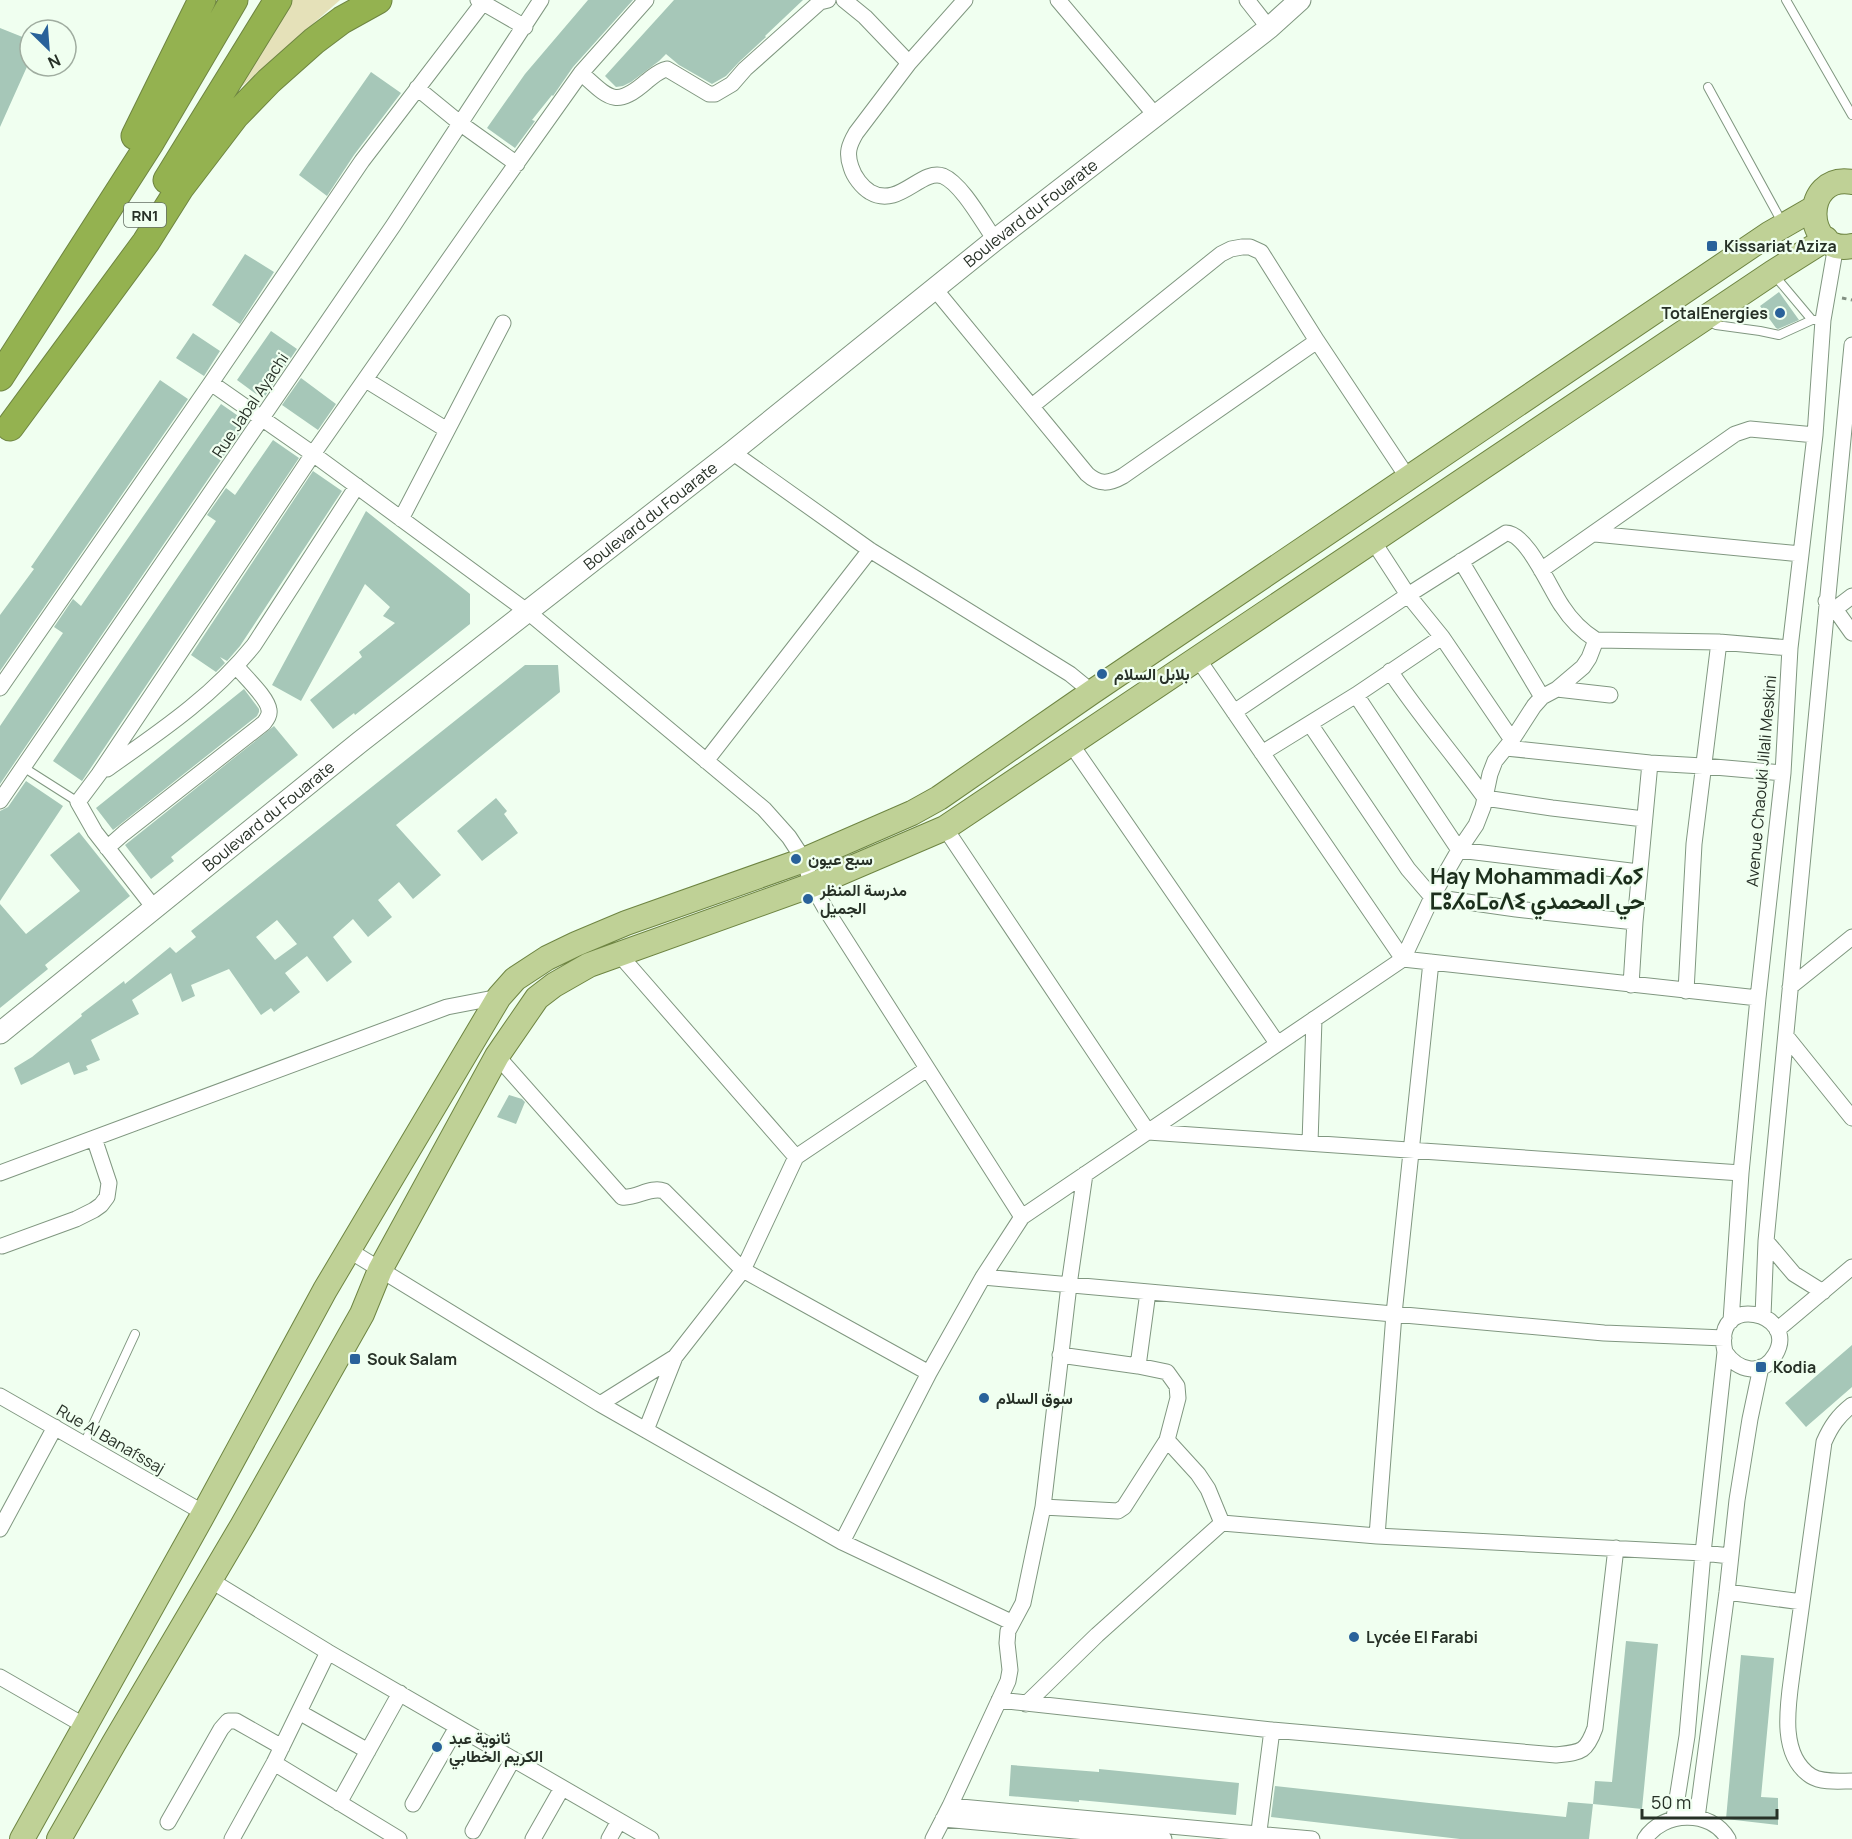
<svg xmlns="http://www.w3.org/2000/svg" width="1852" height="1839" viewBox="0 0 1852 1839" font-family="Manrope,Vazirmatn,'Noto Sans Tifinagh',sans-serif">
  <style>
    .green { fill: #e5e1b9 }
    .building { fill: #a6c7b8; fill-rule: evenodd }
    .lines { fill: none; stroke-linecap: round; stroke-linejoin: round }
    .lane-casing { stroke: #809780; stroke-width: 10 }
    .street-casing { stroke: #809780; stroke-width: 17 }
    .secondary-casing { stroke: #809780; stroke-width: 23 }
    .primary-casing { stroke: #6e8542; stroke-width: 26 }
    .highway-casing { stroke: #6e8542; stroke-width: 29 }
    .path { stroke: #828f82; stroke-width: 3; stroke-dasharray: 4.5 4.5; stroke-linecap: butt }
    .lane { stroke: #fff; stroke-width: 8 }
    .street { stroke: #fff; stroke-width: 15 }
    .secondary { stroke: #fff; stroke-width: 21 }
    .primary { stroke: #bfd196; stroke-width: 24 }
    .highway { stroke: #94b250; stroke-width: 27 }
    .poi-dot { fill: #29629a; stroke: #f0fff0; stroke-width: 2 }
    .labels { text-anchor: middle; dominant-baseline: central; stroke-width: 4.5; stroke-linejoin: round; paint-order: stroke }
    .shield { fill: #f0fff0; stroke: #636f63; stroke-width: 1.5 }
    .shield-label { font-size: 15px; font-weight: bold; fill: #273127 }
    .street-label { font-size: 16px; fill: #273127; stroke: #f0fff0 }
    .poi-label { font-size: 16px; font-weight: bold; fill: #273127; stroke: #f0fff0; text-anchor: start }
    .district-label { font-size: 22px; font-weight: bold; fill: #1c2f1c; stroke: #f0fff0 }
  </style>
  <rect width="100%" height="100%" fill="#f0fff0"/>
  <path class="green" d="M291,0h49l-110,97z"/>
  <path class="building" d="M588,0h45l-60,67 -20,29 -1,-1 -20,25 3,1 -20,27 -28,-20 38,-54z
    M674,0h129l-38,36 1,1 -27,25 -13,14 -14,8 -33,-19 -13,-11 -7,7 -28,21 -8,4 -7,1 -11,-11z
    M0,28l30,12v20l-30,67z
    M371,72l30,21 -47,62 -27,41 -28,-21z
    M245,254l29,18 -34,52 -28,-19z
    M1779,292l20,28 -21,9 -2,-1 -16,-22z
    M271,331l26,18 -34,50 -26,-19z
    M193,333l27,18 -16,25 -28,-18z
    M301,378l35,26 -18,26 -36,-25z
    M160,380l28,19 -188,272v-56l34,-46 -3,-2z
    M221,404l26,18 -247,362v-58l63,-93 -9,-6 19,-28 8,7z
    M273,440l26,18 -217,323 -29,-20 163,-240 -9,-6 19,-27 9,7z
    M313,471l29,20 -102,155 -13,15 -7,-4 5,6 -9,9 -25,-17z
    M366,511l104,83v30l-115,91 -1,-2 -21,16 -23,-29 52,-43 -3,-5 36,-29 -12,-7 7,-9 -25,-23 -64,117 -29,-16z
    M525,665h33l2,27 -164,133 45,50 -28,24 -14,-17 -21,18 14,17 -24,20 -15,-18 -20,18 19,25 -25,20 -20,-26 -22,17 15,19 -26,20 -3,-4 -10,7 -32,-46 -38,16 4,11 -13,6 -11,-29 -39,27 7,14 -48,26 9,20 -14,6 2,4 -14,5 -5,-13 -48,23 -7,-17 18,-11 50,-41 -1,-2 21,-16 22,-17 1,3 45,-37 6,6 20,-16 -5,-6zM277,920l20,24 -22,16 -19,-23z
    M244,689l15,20v3l-2,4 -144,114 -17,-22z
    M274,726l24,29 -127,102 3,4 -23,18 -26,-34z
    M26,781l37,25 -63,95v-90l8,-4z
    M496,798l11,13 -3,3 14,19 -36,28 -25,-30z
    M79,832l51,64 -85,69 3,4 -48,39v-104l26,30 54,-43 -30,-36z
    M509,1095l13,4 3,3 -9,22 -19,-7z
    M1852,1345v42l-46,40 -21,-24z
    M1626,1641l32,3 -16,165 -49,-5 2,-23 17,1z
    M1741,1655l33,3 -13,139 17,1v27l-52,-6z
    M1011,1765l88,7v-3l140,14 -3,32 -157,-15v2l-70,-6z
    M1275,1786l154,17 137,14 2,-15 25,2 -4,35h-129l-189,-22z"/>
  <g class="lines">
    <g class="lane-casing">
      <path id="lane" d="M1786,0l66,115
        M1708,87l75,137
        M1775,276l37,44h3
        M1708,320l8,5 44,6 19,4 33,-15
        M23,767l55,35
        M84,1444l51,-110"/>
    </g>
    <g class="street-casing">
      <path id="street" d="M478,0l47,27
        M844,0l21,17 44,46
        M965,0l-56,63 -53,70c-7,12 -10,20 -5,34 3,10 11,20 19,25 29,17 51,-24 73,-16 19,8 40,47 52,64
        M1058,0l98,116
        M1247,0l22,28
        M581,73c28,25 34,36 66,8 7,-5 11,-10 20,-12l42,25h6l17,-10 13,-15 75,-67 8,-2
        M417,88l44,36 56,40
        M934,288l153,186c12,11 22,10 36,2l194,-135
        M366,380l81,50
        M211,383l102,71 215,158 236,197 25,28 15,23 8,25 13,23 197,309
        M1032,406l189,-152 10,-5 11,-2h8l11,5 56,89 91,137
        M732,452l138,98 200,124 22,18
        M401,519l102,-196
        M1595,534l206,20
        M1373,541l35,54 34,42 70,103
        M1461,561l81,136
        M1541,570l194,-136 15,-5 65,6
        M1826,601l9,8 17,24
        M1835,609l17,-13
        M1198,659l205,300 355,39
        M1390,671c29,44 64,84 95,127l67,10 92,11
        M0,688l211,-305 151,-222 120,-157
        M1557,689l53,6
        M1356,695l103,155 180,22
        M1234,712l174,-117 98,-62c21,0 44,56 56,73 9,14 20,25 34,34l123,2 71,6
        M1310,724l98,145 24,28 84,12 119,13
        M1071,744l206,299
        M1506,748l144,15 53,3 80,7
        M1262,753l94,-58 86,-58
        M706,761l164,-211
        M107,769c54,-38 105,-72 147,-124l103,-159
        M0,801l393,-575 148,-226
        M945,828l203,304 593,41
        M107,848l17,-15 140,-110c3,-4 6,-8 5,-13 -1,-12 -24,-33 -32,-43
        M155,909l-60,-77 -17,-30 21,-28 214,-320 169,-242 99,-139 65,-73
        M618,953l178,204
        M1631,985l4,-63 15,-159
        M1790,987l62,-50
        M1686,991l8,-147 25,-202
        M1786,1036l66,82
        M497,1056l125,141c14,2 28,-11 42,-6l79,79 186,103
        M1310,1143l4,-124
        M0,1173l447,-166 52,-10
        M1766,1241l28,33 29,18
        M2,1246l74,-27 18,-9 7,-5 6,-8 2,-14 -15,-45
        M350,1251l250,153 242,138 169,80
        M983,1277l621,56 120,5
        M1763,1316l3,-75 86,-896
        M1731,1321l10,-148 17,-175 25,-225 7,-125 25,-213 8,-115 13,-75
        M1777,1330l75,-63
        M1138,1366l10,-74
        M0,1396l204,117
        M600,1404l75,-47
        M646,1430l29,-73 68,-87 53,-113 131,-88
        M1167,1440l31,34 10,15 14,34
        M1043,1507l75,4 6,-4 43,-67 11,-42 -1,-12 -10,-14 -29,-6 -78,-11
        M0,1529l55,-102
        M1377,1536l17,-222 37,-352
        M842,1542l87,-169 54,-96 39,-60 381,-258 29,-62 27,-47 17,-25 7,-18 7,-33 5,-13 17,-21 22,-34 8,-9 15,-8 26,-22 6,-9 7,-18
        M210,1580l118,72 323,187
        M1727,1592l75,10 22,-160c7,-16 14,-26 28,-37
        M1802,1602c-3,22 -6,43 -9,65 -4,32 -16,87 18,109 11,7 29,5 41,5
        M0,1677l85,49
        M999,1700l273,30
        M1026,1704l71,-69 125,-112 155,13 326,17 27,3
        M299,1712l69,39
        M274,1763l125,76
        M339,1803l61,-110
        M413,1804l44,-77
        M950,1806l362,33
        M1674,1818l13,-82 16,-183 22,-201c-14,-61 76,-40 50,3 -13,22 -37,16 -50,-3
        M1697,1818l30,-226 10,-92 13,-81 11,-52
        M943,1819l221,20
        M168,1822l53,-93 7,-8h8l46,26
        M473,1831l40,-72
        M232,1839l42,-76 54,-111
        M533,1839l29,-51
        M609,1839l10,-18
        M933,1839l17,-33 58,-125 2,-11 -3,-27 1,-12 15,-28 20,-96 26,-222 16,-111
        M1258,1839l14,-109 284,25c25,-3 30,-2 39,-27l21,-180
        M1645,1839c18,-28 66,-30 83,0"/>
    </g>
    <g class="secondary-casing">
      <g id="secondary">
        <path id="s1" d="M0,1033l360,-291 372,-290 263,-212 274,-212 31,-28"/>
      </g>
    </g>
    <g class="primary-casing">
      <path id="primary" d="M1852,182c-51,-9 -49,74 0,64
        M22,1839l182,-326 121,-223 174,-293 16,-18 32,-21 29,-14 50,-21 178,-63 108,-47 27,-15 153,-106 677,-458 45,-26
        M59,1839l55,-96 128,-217 120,-212 18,-44 117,-214 40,-58 17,-13 35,-20 223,-80 133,-57 827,-555 54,-34"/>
    </g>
    <g class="highway-casing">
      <path id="highway" d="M135,136l67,-136
        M167,180l111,-180
        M0,377l150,-234 84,-143
        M10,427l136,-185 34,-54 55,-72 34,-35 45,-40 28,-21 36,-20"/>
    </g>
    <path class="path" d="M1842,298l10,2"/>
    <use href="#lane" class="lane"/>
    <use href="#street" class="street"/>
    <use href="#secondary" class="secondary"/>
    <use href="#primary" class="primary"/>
    <use href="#highway" class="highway"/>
  </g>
  <g class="poi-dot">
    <rect x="1706" y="240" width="12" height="12" rx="3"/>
    <circle cx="1780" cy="313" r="6"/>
    <circle cx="1102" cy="674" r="6"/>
    <circle cx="796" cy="859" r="6"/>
    <circle cx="808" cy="899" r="6"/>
    <rect x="349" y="1353" width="12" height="12" rx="3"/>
    <rect x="1755" y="1361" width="12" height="12" rx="3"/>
    <circle cx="984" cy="1398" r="6"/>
    <circle cx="1354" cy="1637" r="6"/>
    <circle cx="437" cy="1747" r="6"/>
  </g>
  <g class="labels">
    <rect class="shield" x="124" y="203" width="42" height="24" rx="4.5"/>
    <g class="shield-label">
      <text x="145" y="215">RN1</text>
    </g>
    <g class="street-label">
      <text stroke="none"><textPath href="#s1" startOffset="1317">Boulevard du Fouarate</textPath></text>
      <text transform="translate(250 405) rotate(-56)">Rue Jabal Ayachi</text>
      <text stroke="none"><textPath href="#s1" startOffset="831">Boulevard du Fouarate</textPath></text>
      <text transform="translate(1761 781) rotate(-85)">Avenue Chaouki Jilali Meskini</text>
      <text stroke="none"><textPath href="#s1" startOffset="345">Boulevard du Fouarate</textPath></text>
      <text transform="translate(111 1439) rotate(30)">Rue Al Banafssaj</text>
    </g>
    <g class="poi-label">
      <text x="1724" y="246">Kissariat Aziza</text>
      <text x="1768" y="313" text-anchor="end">TotalEnergies</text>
      <text x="1114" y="674">بلابل السلام</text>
      <text x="808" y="859">سبع عيون</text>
      <text x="820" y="890">مدرسة المنظر<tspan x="820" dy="18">الجميل</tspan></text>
      <text x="367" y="1359">Souk Salam</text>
      <text x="1773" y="1367">Kodia</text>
      <text x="996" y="1398">سوق السلام</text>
      <text x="1366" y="1637">Lycée El Farabi</text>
      <text x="449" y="1738">ثانوية عبد<tspan x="449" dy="18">الكريم الخطابي</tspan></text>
    </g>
    <g class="district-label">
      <text x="1537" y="876">Hay Mohammadi ⵃⴰⵢ<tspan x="1537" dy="25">ⵎⵓⵃⴰⵎⴰⴷⵉ حي المحمدي</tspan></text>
    </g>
  </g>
  <g transform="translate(48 48) rotate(155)"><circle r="28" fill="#f0fff0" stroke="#a0ada0" stroke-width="1.5"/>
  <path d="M0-4.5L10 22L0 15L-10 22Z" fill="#29629a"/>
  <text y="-9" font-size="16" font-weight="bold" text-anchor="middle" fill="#273127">N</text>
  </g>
  <path d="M1642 1809v9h135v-9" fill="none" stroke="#273127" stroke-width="3"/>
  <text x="1651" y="1809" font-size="18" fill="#273127" stroke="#f0fff0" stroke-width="4.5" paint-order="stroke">50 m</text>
</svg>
